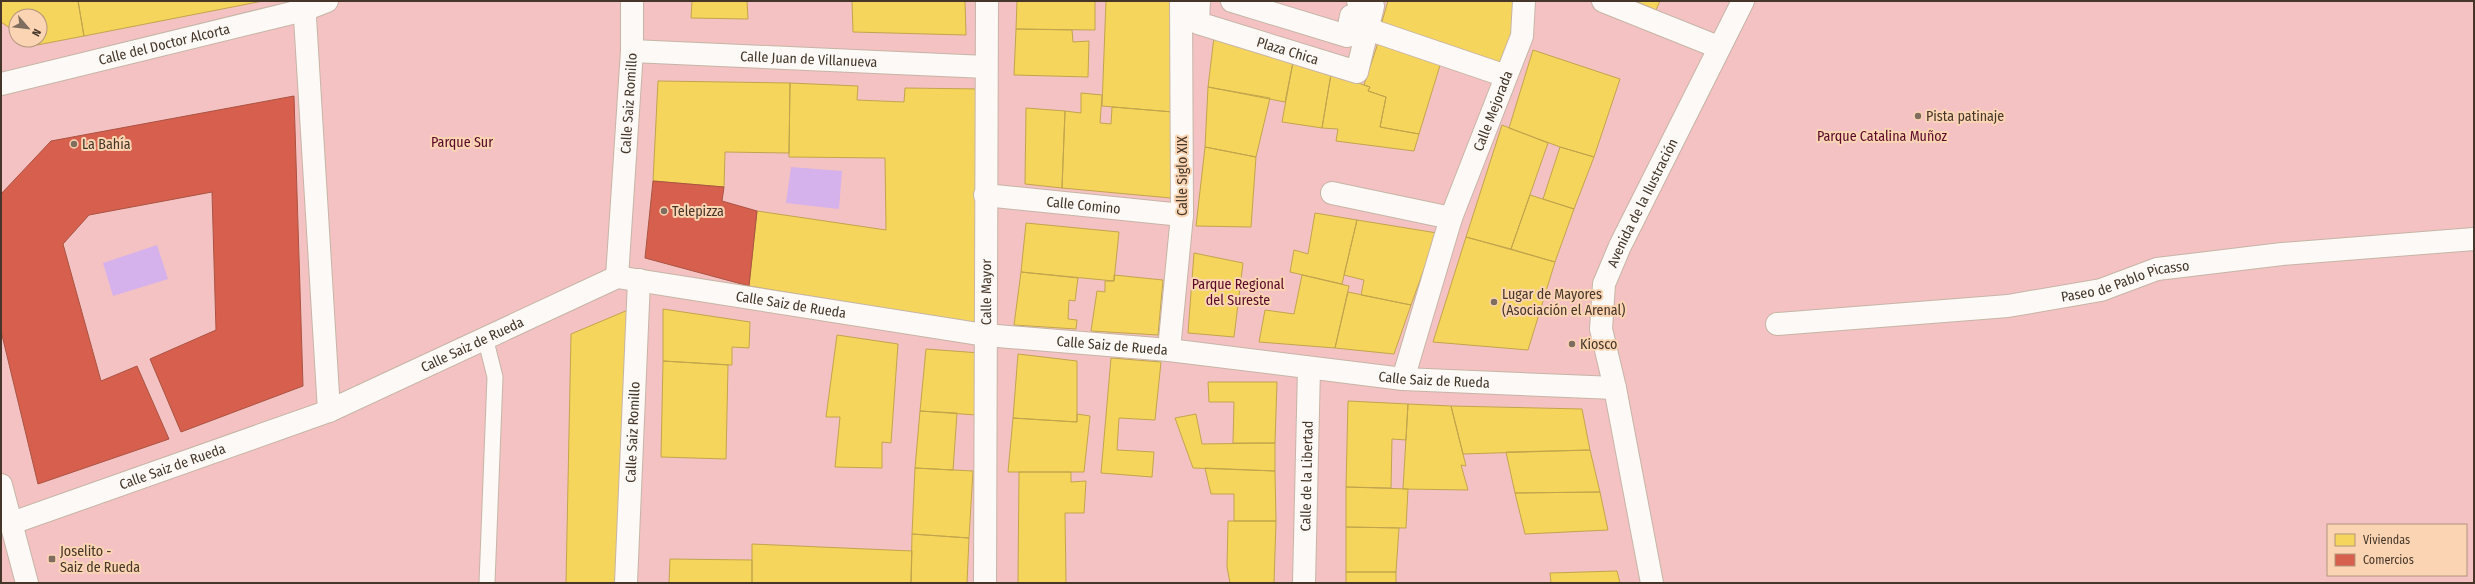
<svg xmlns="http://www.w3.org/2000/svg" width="2475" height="584" viewBox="0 0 2475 584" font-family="'Fira Sans Condensed',sans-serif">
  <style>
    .green { fill: #f4c2c3; fill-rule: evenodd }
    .water { fill: #d5b2eb }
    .homes { fill: #f6d55c; stroke: #c1a54d }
    .shops { fill: #d6604d; stroke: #aa5342 }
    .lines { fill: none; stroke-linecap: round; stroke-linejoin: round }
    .lane-casing { stroke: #c6b5a6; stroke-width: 17 }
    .street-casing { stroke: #c6b5a6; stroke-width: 24 }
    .lane { stroke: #fcf9f6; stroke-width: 15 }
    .street { stroke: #fcf9f6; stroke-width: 22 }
    .poi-dot { fill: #7f6e5f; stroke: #fbd5b3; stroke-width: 1.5 }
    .labels { text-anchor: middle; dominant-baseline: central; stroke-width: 4; stroke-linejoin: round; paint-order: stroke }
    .street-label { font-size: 14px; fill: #453629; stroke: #fbd5b3 }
    .poi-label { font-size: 14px; fill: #453629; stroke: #fbd5b3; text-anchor: start }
    .park-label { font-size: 14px; fill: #5b0729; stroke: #fbd5b3 }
  </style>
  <rect width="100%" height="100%" fill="#ebd6c3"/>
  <path class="green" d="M1,1h2473v582h-2473zM16,16h24v24h-24zM2328,525h138v50h-138z"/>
  <path class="water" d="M791,167l51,4 -3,38 -53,-6z
    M157,245l11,34 -55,17 -10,-33z"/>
  <path class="homes" d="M1,1h77l6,35 -47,9 -8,-5h11v-24h-24v16l-15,-10z
    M78,1h185l-179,35z
    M692,1h55l1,18 -57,-1z
    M852,1h113l1,34 -113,-3z
    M1017,1h78v29l-79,-1z
    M1106,1h69l-2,111 -71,-6z
    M1388,1h124l6,27 -15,37 -122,-40z
    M1635,1h25l-4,9z
    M1016,29l56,1 1,12 16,-1 -1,36 -74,-2z
    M1214,37l79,25 -8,40 -77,-15z
    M1378,43l63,19 -22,72 -39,-7 6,-30 -18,-6 2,-4 -6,-2z
    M1533,50l87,29 -26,78 -34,-10 -51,-19z
    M1293,62l38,12 -9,54 -40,-6z
    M1331,74l39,13 -2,4 18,6 -6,30 39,7 -5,17 -78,-10 2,-12 -16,-1z
    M658,81l132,2 -1,70 -64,-1 -1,35 -71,-6z
    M790,83l68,3 -1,14 47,2 1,-14 75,1 -3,235 -228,-38 8,-75 129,19 -1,-72 -96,-1z
    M1208,87l62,11 -14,59 -51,-10z
    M1081,93l21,2 -2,28 11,1 1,-17 61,5 -2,86 -109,-10 3,-77 16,2z
    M1026,108l39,3 -3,77 -37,-4z
    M1502,125l46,18 -37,106 -45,-12z
    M1205,147l51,10 -5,70 -55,-1z
    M1560,147l34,10 -20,52 -31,-10z
    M1530,195l44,14 -19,53 -44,-13z
    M1315,213l42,7 -15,64 -52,-12 4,-22 14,4z
    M1357,220l80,13 -26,72 -50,-10 3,-15 -20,-5z
    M1026,223l93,9 -5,49 -93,-9z
    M1466,237l89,25 -27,88 -95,-8z
    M1194,253l49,10 -9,74 -46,-4z
    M1021,272l57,6 -3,23 -6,-1 -1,19 9,1 -1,9 -62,-4z
    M1114,275l49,5 -5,55 -67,-4 6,-40 8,1v-11h9z
    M1302,275l47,11 -14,62 -76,-6 6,-32 29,4z
    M1348,292l63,13 -17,49 -59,-6z
    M663,309l87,13 -1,26 -17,-1v18l-69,-4z
    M628,310l-11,273h-51l5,-249z
    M837,335l61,9 -7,99 -9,-1v26l-47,-1 5,-50h-14z
    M926,349l54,4 -4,62 -56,-4z
    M1018,354l59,7v61l-64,-4z
    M1111,358l50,4 -6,58 -36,-2 -2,32 37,2 -2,25 -51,-4z
    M663,361l65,4 -2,94 -65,-2z
    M1208,382h69l-2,61h-42l1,-41h-25z
    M1348,401l60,3 -2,36 -14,-1 -1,49 -45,-1z
    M1408,404l43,2 15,60 -5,-1 7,25 -65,-1z
    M1451,406l131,3 8,41 -127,4z
    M920,411l37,2 -4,57 -38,-2z
    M1077,414l13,2 -6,56h-76l5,-54 64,4z
    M1196,414l6,30 73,-1v28l-82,-3 -18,-50z
    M1590,450l10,42 -85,1 -9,-41z
    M915,468l58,3 -4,67 -57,-4z
    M1205,468l70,3 1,50h-42v-27h-23z
    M1019,472h52v10l15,-1 -2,32h-19l1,70h-48z
    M1346,487l62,2 -2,39 -60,-1z
    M1600,492l8,38 -83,4 -10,-41z
    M1228,521h48l-2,62h-44l-3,-16z
    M1346,527l53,1 -3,44h-50z
    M912,534l57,4 -2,45h-56z
    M752,544l160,7 -1,32h-159z
    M670,559l82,1v23h-83z
    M1617,571l3,12h-69l-1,-10z
    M1346,572h50v11h-50z"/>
  <path class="shops" d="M294,96l9,290 -122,46 -31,-73 66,-29 -4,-138 -123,23 -26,29 38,137 36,-15 32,73 -131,45 -37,-153v-137l50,-53z
    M653,181l71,6 -2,14 35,10 -8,75 -104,-28z"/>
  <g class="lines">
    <g class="lane-casing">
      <path id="lane" d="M485,337l10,40 -8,206"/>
    </g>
    <g class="street-casing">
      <g id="street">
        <path d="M304,1l25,410"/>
        <path id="s1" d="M1199,1l-1,22 159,49 16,-66 -15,-5"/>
        <path d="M1232,1l115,35 4,-20"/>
        <path d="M1603,1l115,46"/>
        <path d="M1350,23l156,53"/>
        <path id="s2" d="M632,51l354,16"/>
        <path id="s3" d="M1,84l303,-74 23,-9"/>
        <path d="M1332,193l119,25"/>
        <path id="s4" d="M985,195l197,20"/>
        <path id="s5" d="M617,277l15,-226v-50"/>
        <path id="s6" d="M1777,324l231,-18 93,-16 56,-21 125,-15 192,-15"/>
        <path d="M1169,350l13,-135 -1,-214"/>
        <path id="s7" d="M1403,379l48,-161 71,-182 2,-35"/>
        <path d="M1,485l26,98"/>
        <path id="s8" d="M12,523l317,-112 288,-134 368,58 184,15 234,29 212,9"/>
        <path id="s9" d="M626,583l13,-303"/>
        <path id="s10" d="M985,583l2,-582"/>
        <path id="s11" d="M1304,583l5,-215"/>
        <path id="s12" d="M1652,583l-37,-195 -14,-59 3,-45 16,-38 123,-245"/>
      </g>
    </g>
    <use href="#lane" class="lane"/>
    <use href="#street" class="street"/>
  </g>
  <g class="poi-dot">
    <circle cx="1918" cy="116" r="4"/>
    <circle cx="74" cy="144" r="4"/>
    <circle cx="664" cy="211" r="4"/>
    <circle cx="1494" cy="302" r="4"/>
    <circle cx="1572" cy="344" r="4"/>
    <rect x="48" y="555" width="8" height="8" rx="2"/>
  </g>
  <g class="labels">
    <g class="street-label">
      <text stroke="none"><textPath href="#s3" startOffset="168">Calle del Doctor Alcorta</textPath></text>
      <text stroke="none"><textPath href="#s1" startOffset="116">Plaza Chica</textPath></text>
      <text stroke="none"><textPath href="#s2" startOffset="177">Calle Juan de Villanueva</textPath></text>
      <text stroke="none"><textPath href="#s5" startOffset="174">Calle Saiz Romillo</textPath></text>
      <text stroke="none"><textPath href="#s7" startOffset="283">Calle Mejorada</textPath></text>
      <text transform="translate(1182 176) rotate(-90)">Calle Siglo XIX</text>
      <text stroke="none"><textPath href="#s12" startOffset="394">Avenida de la Ilustración</textPath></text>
      <text stroke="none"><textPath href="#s4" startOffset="99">Calle Comino</textPath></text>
      <text stroke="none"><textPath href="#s6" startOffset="352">Paseo de Pablo Picasso</textPath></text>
      <text stroke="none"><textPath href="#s10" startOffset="291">Calle Mayor</textPath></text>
      <text stroke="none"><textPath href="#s8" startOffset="830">Calle Saiz de Rueda</textPath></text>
      <text stroke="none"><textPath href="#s8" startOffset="494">Calle Saiz de Rueda</textPath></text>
      <text stroke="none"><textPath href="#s8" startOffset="1154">Calle Saiz de Rueda</textPath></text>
      <text stroke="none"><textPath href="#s8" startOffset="1478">Calle Saiz de Rueda</textPath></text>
      <text stroke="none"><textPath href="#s9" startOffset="151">Calle Saiz Romillo</textPath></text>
      <text stroke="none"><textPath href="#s8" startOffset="170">Calle Saiz de Rueda</textPath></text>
      <text stroke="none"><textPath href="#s11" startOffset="107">Calle de la Libertad</textPath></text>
    </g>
    <g class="poi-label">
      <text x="1926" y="116">Pista patinaje</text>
      <text x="82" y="144">La Bahía</text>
      <text x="672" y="211">Telepizza</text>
      <text x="1502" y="294">Lugar de Mayores<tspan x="1502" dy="16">(Asociación el Arenal)</tspan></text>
      <text x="1580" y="344">Kiosco</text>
      <text x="60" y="551">Joselito -<tspan x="60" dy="16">Saiz de Rueda</tspan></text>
    </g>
    <g class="park-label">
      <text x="1882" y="136">Parque Catalina Muñoz</text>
      <text x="462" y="142">Parque Sur</text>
      <text x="1238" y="284">Parque Regional<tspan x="1238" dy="16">del Sureste</tspan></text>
    </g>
  </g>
  <rect width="2475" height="584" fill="none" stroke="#453629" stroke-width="4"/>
  <rect x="2327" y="524" width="140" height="52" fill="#fbd5b3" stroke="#b2957c"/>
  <rect x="2335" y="534" width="20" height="12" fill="#f6d55c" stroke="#b2957c"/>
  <text x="2363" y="544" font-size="12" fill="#453629">Viviendas</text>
  <rect x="2335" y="554" width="20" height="12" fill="#d6604d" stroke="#b2957c"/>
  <text x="2363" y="564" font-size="12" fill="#453629">Comercios</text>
  <g transform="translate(28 28) rotate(118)"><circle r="19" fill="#fbd5b3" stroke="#b2957c"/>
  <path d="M0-3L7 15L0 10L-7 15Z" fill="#7f6e5f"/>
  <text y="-6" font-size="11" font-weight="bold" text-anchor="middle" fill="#453629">N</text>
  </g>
</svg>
